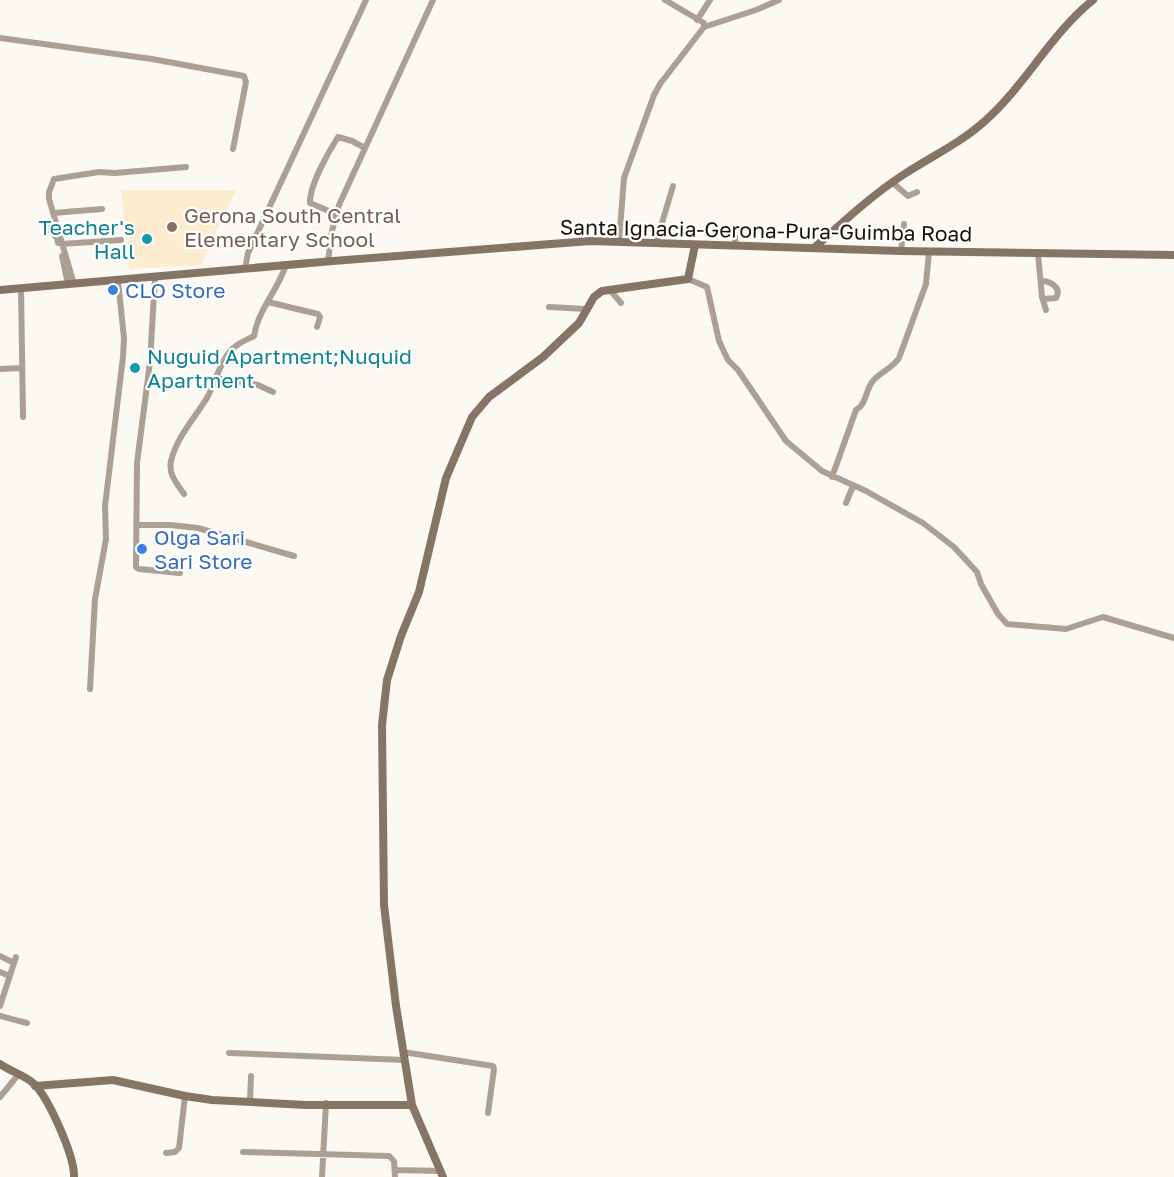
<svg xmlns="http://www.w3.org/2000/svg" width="1174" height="1177" viewBox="0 0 1174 1177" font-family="'Golos Text',sans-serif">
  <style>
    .built { fill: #feecce }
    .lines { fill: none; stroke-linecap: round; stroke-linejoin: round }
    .street { stroke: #aca095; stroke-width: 6 }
    .secondary { stroke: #867566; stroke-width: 8 }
    .education-dot { fill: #8d6e63; stroke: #fff; stroke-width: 2 }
    .culture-dot { fill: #0f9aa8; stroke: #fff; stroke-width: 2 }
    .shop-dot { fill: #3f7fe0; stroke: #fff; stroke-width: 2 }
    .labels { text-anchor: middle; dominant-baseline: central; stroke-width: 4.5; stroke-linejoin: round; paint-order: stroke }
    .education-label { font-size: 21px; fill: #785e54; stroke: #fff; text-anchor: start }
    .culture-label { font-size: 21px; fill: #0d838f; stroke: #fff; text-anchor: end }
    .street-label { font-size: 21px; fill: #181207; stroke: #fff }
    .shop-label { font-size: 21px; fill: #366cbe; stroke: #fff; text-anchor: start }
  </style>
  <rect width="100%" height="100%" fill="#fcf9f3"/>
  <path class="built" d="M121,190h115l-35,75 -72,4z"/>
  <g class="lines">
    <path class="street" d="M665,0l39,23v4
      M697,20l13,-20
      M0,38l152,21 92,17 2,6 -13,67
      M893,183l15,13 9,-4
      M53,213l49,-4
      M336,214l-26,-11c-1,-17 19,-52 28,-66l14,4 13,7
      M45,224l12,14 1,5
      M734,231l2,15
      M619,242l5,-64 30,-83 6,-11 44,-57 52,-17 23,-10
      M656,243l17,-57
      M62,244l59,-4
      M901,251l3,-27
      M1038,253l4,44 4,13
      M62,256l6,28
      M328,261l4,-30 7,-26 94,-205
      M245,269l3,-16 118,-253
      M155,278l-5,84 -13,101 -1,104 3,2 41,4
      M688,279l19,8 12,54 9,19 10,10 48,71 36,30 44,20 57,32 31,24 23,25 4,12 17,30 9,10 59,5 37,-12 71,21
      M1041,281c10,0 21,7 15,17l-13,1
      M74,284l-25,-85v-7l5,-13 45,-7 16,1 71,-6
      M21,289l2,128
      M609,289l12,14
      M268,302l50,12 2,3 -3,10
      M549,307l37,2
      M0,369l22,-1
      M216,378l42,7 15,7
      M832,477l24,-67c11,-6 9,-20 17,-29 7,-9 20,-13 26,-23l27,-74 3,-32
      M184,494c-7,-10 -16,-20 -13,-33 6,-25 25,-44 37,-65 7,-14 12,-34 23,-46 7,-7 15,-10 23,-14 4,-26 24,-46 32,-71
      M846,503l7,-17
      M136,525h34l28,3 96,28
      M90,689l5,-90 11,-60 -1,-33 18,-149 1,-19 -6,-57
      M0,956l14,7
      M0,972l9,4
      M0,1006l16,-49
      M0,1016l27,7
      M403,1052l90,14 1,3 -6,44
      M229,1053l176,7
      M0,1097l18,-22
      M250,1102l1,-26
      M243,1152l146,4 5,5 1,16
      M166,1153l9,-1 4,-4 6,-52
      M396,1170l45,1
      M322,1177l4,-74"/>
    <path class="secondary" d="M814,248c29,-26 59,-54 92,-75 28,-18 56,-31 80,-53 40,-36 65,-86 107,-120
      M0,290l333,-29 257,-20 311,10 273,4
      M0,1064c10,7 24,11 33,19 15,13 42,74 41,94
      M35,1086l78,-6 72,16 27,4 94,5h106l31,72
      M412,1105l-16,-99 -12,-101 -2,-180 5,-45 14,-44 18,-44 27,-114 26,-61 17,-20 54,-40 36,-34 15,-26 8,-6 86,-12 7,-34"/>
  </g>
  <circle class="education-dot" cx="172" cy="227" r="6"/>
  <g class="culture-dot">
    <circle cx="147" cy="239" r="6"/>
    <circle cx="135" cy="368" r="6"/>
  </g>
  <g class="shop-dot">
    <circle cx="113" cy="290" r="6"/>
    <circle cx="142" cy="549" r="6"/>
  </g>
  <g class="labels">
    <g class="education-label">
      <text x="184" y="215">Gerona South Central<tspan x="184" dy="24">Elementary School</tspan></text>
    </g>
    <g class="culture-label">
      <text x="135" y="227">Teacher's<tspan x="135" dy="24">Hall</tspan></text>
      <text x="147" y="356" text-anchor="start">Nuguid Apartment;Nuquid<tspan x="147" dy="24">Apartment</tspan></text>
    </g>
    <g class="street-label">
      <text transform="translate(766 230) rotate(1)">Santa Ignacia-Gerona-Pura-Guimba Road</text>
    </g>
    <g class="shop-label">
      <text x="125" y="290">CLO Store</text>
      <text x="154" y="537">Olga Sari<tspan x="154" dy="24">Sari Store</tspan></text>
    </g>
  </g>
</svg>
